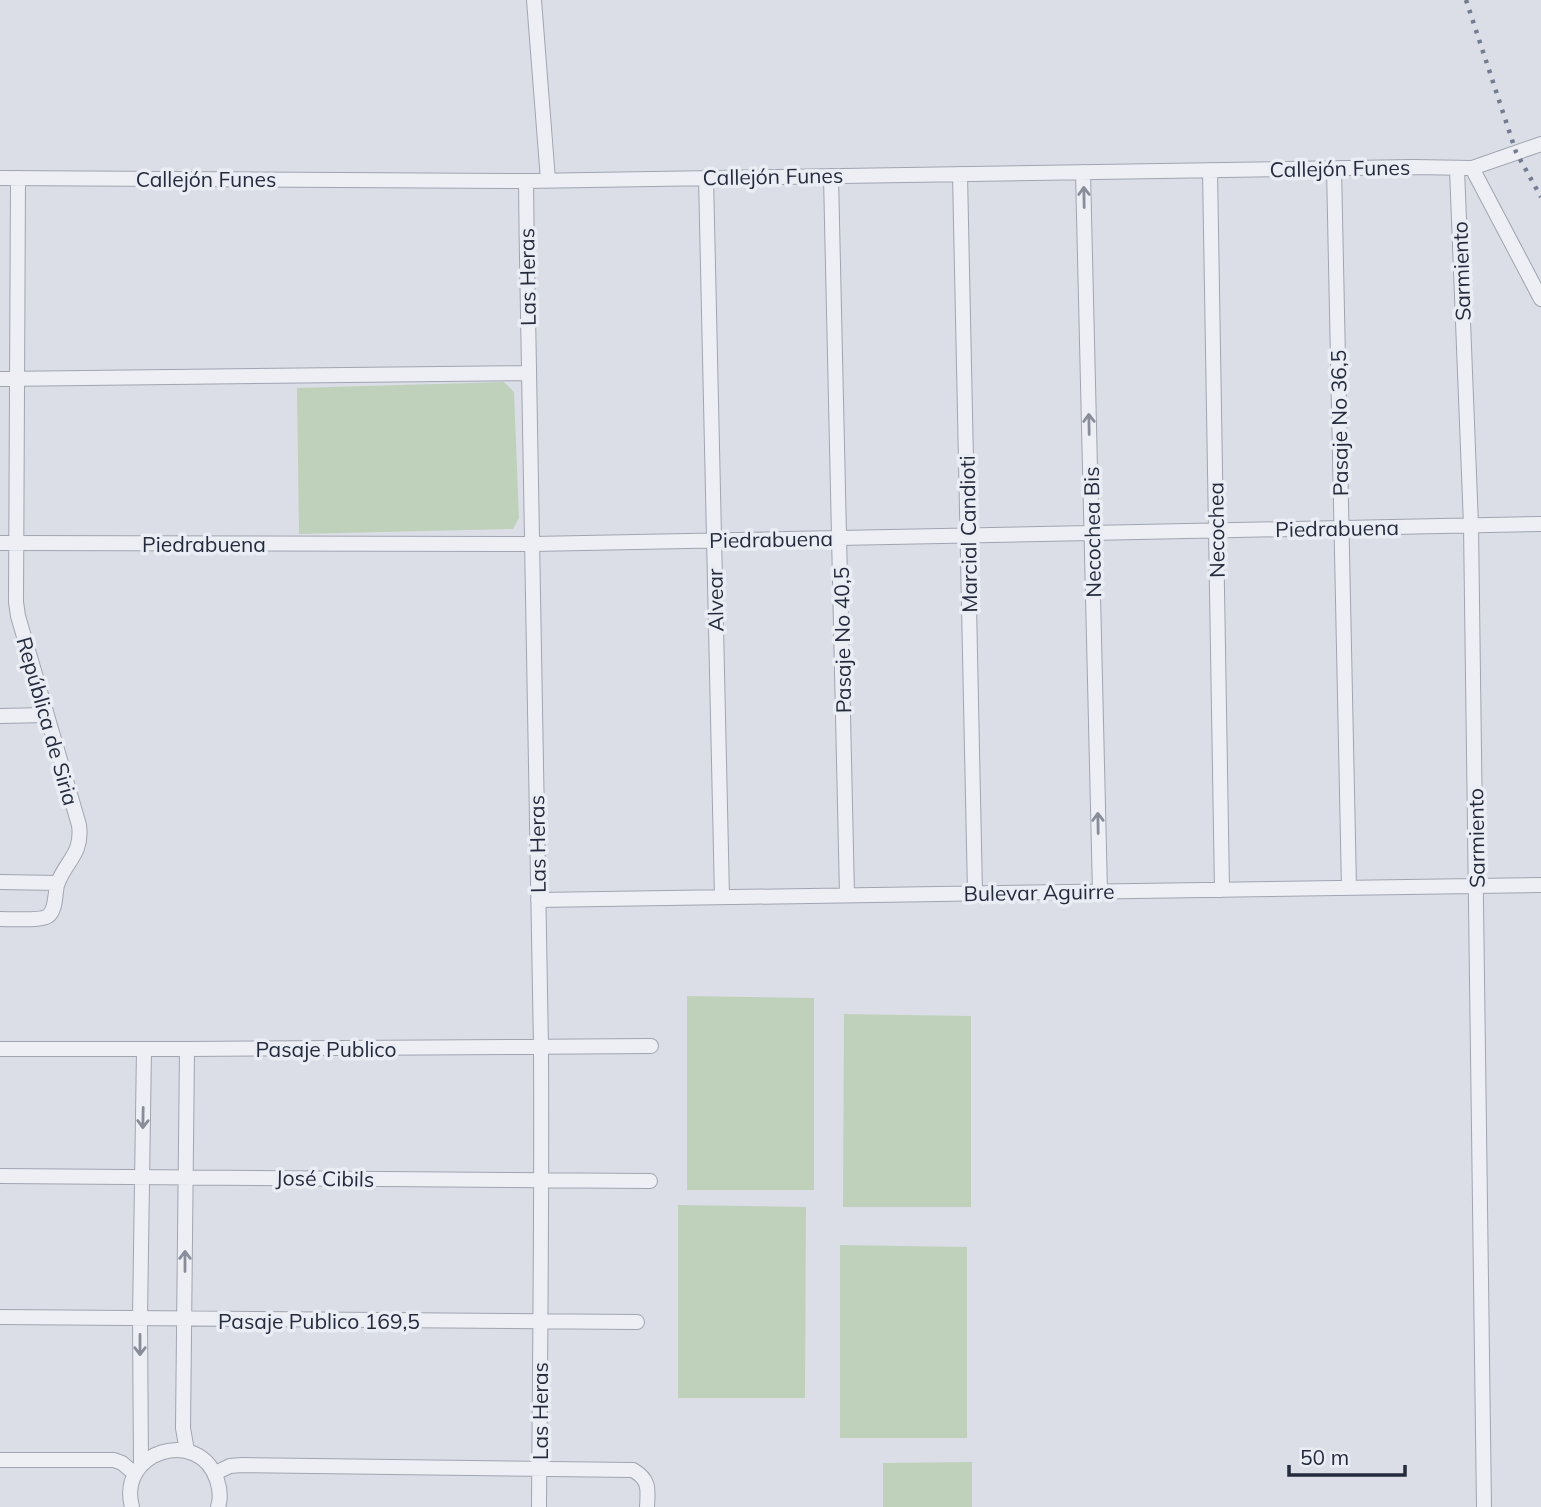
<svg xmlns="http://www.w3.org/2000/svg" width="1541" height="1507" viewBox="0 0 1541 1507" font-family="Mulish,sans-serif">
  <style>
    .green { fill: #bfd1bb }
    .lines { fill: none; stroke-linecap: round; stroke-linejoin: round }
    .street-casing { stroke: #a0a5b0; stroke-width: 16 }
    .street { stroke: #edeff5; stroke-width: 14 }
    .rail { stroke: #737c91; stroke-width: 4.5; stroke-dasharray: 3.5 7; stroke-linecap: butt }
    .oneway { stroke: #888d99 }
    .labels { text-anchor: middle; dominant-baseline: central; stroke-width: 7; stroke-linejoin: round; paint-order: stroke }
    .street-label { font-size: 21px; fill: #242b3d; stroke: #eaedf4 }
  </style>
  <rect width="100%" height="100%" fill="#dbdee6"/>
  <path class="green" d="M504,382l10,10 5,126 -6,11 -214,5 -2,-146z
    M687,996l127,2v192h-127z
    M844,1014l127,2v191h-128z
    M678,1205l128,2 -1,191h-127z
    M840,1245l127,2v191h-127z
    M972,1462v45h-89v-44z"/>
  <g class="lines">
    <g class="street-casing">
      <path id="street" d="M534,0l14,180
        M1334,168l15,720
        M1472,168l69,131
        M1457,169l14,356 13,982
        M1210,170l12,720
        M1083,172l17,720
        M960,174l15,719
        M831,176l16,719
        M706,177l16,720
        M0,178l526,3 887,-14 59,1 69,-24
        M526,181c3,289 12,578 15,866 1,154 -1,307 -2,460
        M0,379l528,-6
        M0,543l533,1 1008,-20
        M0,716l47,-1
        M0,882l58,1
        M538,900l1003,-15
        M0,919c11,0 41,2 48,-3 8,-6 7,-22 9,-31 8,-24 26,-30 22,-60l-61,-209 -2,-14 2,-424
        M0,1049h187l464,-3
        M187,1049l-4,379 4,23
        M0,1176l650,5
        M0,1317l637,5
        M0,1460h114l8,3 13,11
        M141,1465l-1,-147 4,-269
        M215,1473l15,-7 12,-1 391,5c17,10 15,19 14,37
        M132,1507c-15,-56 67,-81 85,-27 3,9 4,18 1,27"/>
    </g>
    <use href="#street" class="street"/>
    <path class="rail" d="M1466,0l50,152 25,45"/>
  </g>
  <defs><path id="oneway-shaft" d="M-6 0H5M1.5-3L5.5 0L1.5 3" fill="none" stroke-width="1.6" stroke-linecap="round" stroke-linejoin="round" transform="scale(1.75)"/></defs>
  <g class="oneway">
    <use href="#oneway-shaft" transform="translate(1084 197) rotate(-91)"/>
    <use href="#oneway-shaft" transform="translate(1089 424) rotate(-91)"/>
    <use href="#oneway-shaft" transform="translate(1098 823) rotate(-91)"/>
    <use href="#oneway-shaft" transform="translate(143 1118) rotate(91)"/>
    <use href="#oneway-shaft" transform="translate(185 1261) rotate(-90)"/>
    <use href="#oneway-shaft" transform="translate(140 1345) rotate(90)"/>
  </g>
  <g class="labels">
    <g class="street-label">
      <text transform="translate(1340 168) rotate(-1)">Callejón Funes</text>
      <text transform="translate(773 176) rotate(-1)">Callejón Funes</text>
      <text x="206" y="179">Callejón Funes</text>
      <text transform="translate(1461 271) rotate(-92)">Sarmiento</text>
      <text transform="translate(527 277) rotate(-91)">Las Heras</text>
      <text transform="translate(1339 423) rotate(-91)">Pasaje No 36,5</text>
      <text transform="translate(1337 528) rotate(-1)">Piedrabuena</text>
      <text transform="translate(1216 530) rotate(-91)">Necochea</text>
      <text transform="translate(1092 532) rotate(-91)">Necochea Bis</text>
      <text transform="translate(968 534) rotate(-91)">Marcial Candioti</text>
      <text transform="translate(771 539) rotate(-1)">Piedrabuena</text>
      <text x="204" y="544">Piedrabuena</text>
      <text transform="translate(715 600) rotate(-91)">Alvear</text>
      <text transform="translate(842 640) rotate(-91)">Pasaje No 40,5</text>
      <text transform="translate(48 721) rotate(74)">República de Siria</text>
      <text transform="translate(1476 838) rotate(-91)">Sarmiento</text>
      <text transform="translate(537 844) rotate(-91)">Las Heras</text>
      <text transform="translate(1039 892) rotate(-1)">Bulevar Aguirre</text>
      <text x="326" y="1049">Pasaje Publico</text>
      <text transform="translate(325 1178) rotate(1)">José Cibils</text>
      <text x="319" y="1321">Pasaje Publico 169,5</text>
      <text transform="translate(540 1411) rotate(-90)">Las Heras</text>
    </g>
  </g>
  <path d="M1289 1465v10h116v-10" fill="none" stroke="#242b3d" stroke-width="3.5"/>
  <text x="1300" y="1465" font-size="21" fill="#242b3d" stroke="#eaedf4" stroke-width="5" paint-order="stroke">50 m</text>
</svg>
